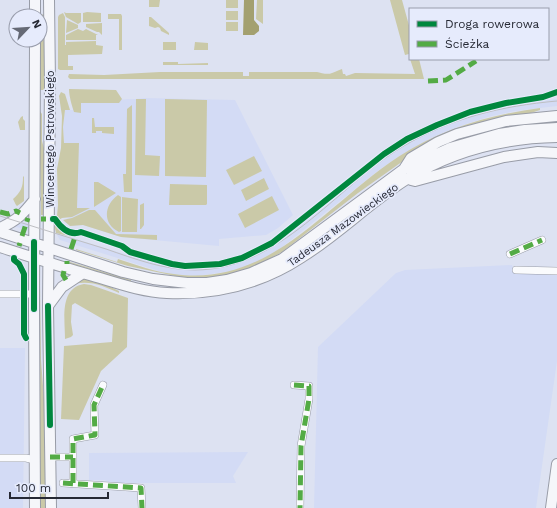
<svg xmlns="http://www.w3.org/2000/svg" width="557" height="508" viewBox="0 0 557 508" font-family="'Work Sans',sans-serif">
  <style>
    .built { fill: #d3dbf5 }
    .green { fill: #cac9a8 }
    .water { fill: #a3a070 }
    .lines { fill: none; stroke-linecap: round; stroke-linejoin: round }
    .street-casing { stroke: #989ca7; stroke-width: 8 }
    .secondary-casing { stroke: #989ca7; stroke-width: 12 }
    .street { stroke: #fafbfd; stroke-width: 7 }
    .secondary { stroke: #f5f6fa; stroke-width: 10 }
    .tram { stroke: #bebfc3; stroke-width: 1 }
    .quiet { stroke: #53ab45; stroke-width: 5; stroke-dasharray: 10 5; stroke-linecap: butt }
    .cycleway-casing { stroke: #e6ebfc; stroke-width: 8 }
    .cycleway { stroke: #00873e; stroke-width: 6 }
    .labels { text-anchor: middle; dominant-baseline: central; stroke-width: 3.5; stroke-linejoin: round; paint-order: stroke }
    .street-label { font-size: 11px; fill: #262934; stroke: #e6ebfc }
  </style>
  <rect width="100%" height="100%" fill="#dde2f2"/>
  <path class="built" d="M145,98l90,2 58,115 -15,13 -12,7 -47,4v7l-98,-9 -38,-12 -13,1 -6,-5 5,-4 -6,-90 2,-17h8l-1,-9 64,-2z
    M557,99v7l-42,5 -27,6 -22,7 -30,12 -38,21 -19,13 -103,82 -20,11 -24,8 -35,5 -18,-1 -17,-3 -102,-32 -4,-7 88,27 27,6 17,2h18l30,-6 20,-7 16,-9 27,-20 74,-61 30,-20 19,-11 30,-13 28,-10 28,-6z
    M20,221l10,3v7l-17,-5z
    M512,265l2,6 43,3v87l-21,147h-222l4,-161 78,-74 9,-3z
    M0,348h25l-2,160h-23z
    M248,452l-15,24 3,7h-126l-5,-3h-16v-27z"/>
  <path class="green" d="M149,0h11l-1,7h-10z
    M226,0h12v8h-12z
    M257,0h6v24l-7,-5z
    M390,0h12l8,29v29l-1,-4 -4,1z
    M226,11h12v9h-12z
    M64,12l2,1h15v9l-3,2 -12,-7z
    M87,12l14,1v9h-18v-9z
    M63,13l2,4v28h1v-3l30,-1v4l7,1 -1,8 -34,1v11h5v4h-13l-2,-1v-52l1,-2z
    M43,14l1,1 1,75h-6l1,-73z
    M108,14h13l1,2v34h-3v-31h-11z
    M149,17h2l18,16v2l-8,-4 -1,-3 -2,-1 -3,1 -6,-2z
    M67,20l11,5v3l-12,5z
    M226,22h12v9h-12z
    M102,23v12l-3,-3h-2l-11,-5v-3z
    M78,29l5,2 3,-2 12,6h-2v5h-30v-5z
    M163,42h13v8h-13z
    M195,42l13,1v7h-14z
    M410,59h9l5,20h-354l-2,-2 1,-3 35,1 56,-3h83v4h6v-4h68c4,1 11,3 15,1 4,-1 6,-3 10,-4l1,5h2l1,2 9,-3 60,1z
    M163,62h15v2l30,-1v2h-45z
    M69,89l47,1 6,9 -3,4h-38v10l-7,-1c-2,-6 -5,-16 -5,-23z
    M61,92l4,2 5,16h-5l-2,17 1,16h15l-2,65h13l-18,9 -10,1 -3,2 -2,-4 1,-11 -1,-36 4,-21 1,-32 -3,-20z
    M136,99h10l-1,56 15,1 -1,20 -24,-1z
    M165,99l42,1 -1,77 -41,-1z
    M132,105v87h-8l-1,-18h3l1,-65z
    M540,108v2l-120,39 -62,44 -76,59 -28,15 -24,8 -17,3h-28l-57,-12 -52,-16v-1l41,13 1,-3c18,6 37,13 56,15 96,14 152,-70 224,-117 43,-28 91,-42 142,-49z
    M39,110l3,4v27l3,11v63h-4c0,-35 -2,-70 -2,-105z
    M23,116v3l2,2v9h-5l-2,-8 3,-5z
    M92,118h2l1,9h19v7l-12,-1v-2h-6v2h-4z
    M254,156l8,15 -28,14 -8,-15z
    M24,176v25l-7,5 -1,-1 -3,-6c8,-7 10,-12 10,-22z
    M264,178l5,11 -23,12 -5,-11z
    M94,182h4l18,11 -22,14z
    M170,184l37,1v19l-1,1h-37z
    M118,195l3,2v34l-2,1c-17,-8 -15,-27 -1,-37z
    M272,196l7,14 -34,18 -7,-14z
    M122,197l16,2 -1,33h-15z
    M144,203v22l-3,4h-1v-24z
    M89,210h6l21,24 41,1v5l-36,-3 -38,-12 -13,1 -7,-6 9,-2z
    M54,223l6,7 10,4 2,3 -16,-4z
    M70,262l61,18v3l-62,-18z
    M86,278l12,3 21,10v2c-15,-7 -29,-13 -45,-9l7,-5z
    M37,283l3,1 1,76 4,52 2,96h-9z
    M84,284l7,1 37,13 -1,49 -26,24 -22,49 -18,-1 3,-73 48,-4 1,-17 -38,-22 -3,2 -1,17 2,13 -2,2 -6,2c0,-19 -6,-51 19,-55z"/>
  <path class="water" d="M244,0h10v20l5,6v5l-5,4h-11z"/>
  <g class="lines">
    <g class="street-casing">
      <path id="street" d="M510,254l32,-14
        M516,270l41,1
        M0,294h34
        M294,385l15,1v13l-8,47 -1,62
        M50,457h23
        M0,458h26l9,2
        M63,483l78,5 1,20
        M73,483v-44l22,-4 -1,-30 9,-20"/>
    </g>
    <g class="secondary-casing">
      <path id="secondary" d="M49,0l1,83 -2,223 3,202
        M35,16v-16
        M35,40l-1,269 1,199
        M404,169l7,-11 27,-16 19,-8 49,-13 51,-5
        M411,180l4,1 89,-24 34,-5 19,1
        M0,228c18,-8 23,-14 35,-29
        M0,232l123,40 30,7 34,4h20l20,-3 24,-7 31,-14 122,-90 46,-21 49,-14 26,-4 32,-2
        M0,247c31,10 62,20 93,29 24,7 49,16 74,17 48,2 94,-9 135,-36 37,-23 68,-55 105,-78 45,-28 97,-41 150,-42
        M48,306l14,-19 21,-14
        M551,508l6,-44"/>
    </g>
    <use href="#street" class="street"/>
    <use href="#secondary" class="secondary"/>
    <path class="tram" d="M0,216c35,11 70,22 106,33 29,10 58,21 89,21 85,0 140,-82 207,-123 49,-29 99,-41 155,-46"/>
    <path class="quiet" d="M428,81l18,-1 30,-19
      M0,212l8,2 8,-3 4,2
      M41,219h5
      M22,236l6,-18
      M19,246l1,-3
      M71,249l5,-15 -4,-2
      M510,254l32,-14
      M67,264v-3
      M64,271l-1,4 3,5
      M294,385l15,1v13l-8,47 -1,62
      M50,457h23
      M63,483l78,5 1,20
      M73,483v-44l22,-4 -1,-30 9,-20"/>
    <g class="cycleway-casing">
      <path id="cycleway" d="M53,219h2c6,9 15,17 26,13l41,14 8,6 42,12 13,2 18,-1 17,-1 22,-6 30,-15 112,-89 23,-15 30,-14 33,-13 36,-9 37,-6 14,-5
        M14,258v2l5,4 5,10v60l2,4
        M48,306l2,119
        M34,309v-67"/>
    </g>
    <use href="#cycleway" class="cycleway"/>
  </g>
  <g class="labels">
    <g class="street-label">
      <text transform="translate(50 139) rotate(-90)">Wincentego Pstrowskiego</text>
      <text transform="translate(343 225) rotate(-36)">Tadeusza Mazowieckiego</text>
    </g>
  </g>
  <rect x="409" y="8" width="140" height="52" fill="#e6ebfc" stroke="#999dac"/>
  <rect x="417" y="21" width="20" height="6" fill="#00873e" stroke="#999dac"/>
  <text x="445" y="28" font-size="12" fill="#262934">Droga rowerowa</text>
  <rect x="417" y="41" width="20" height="6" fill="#53ab45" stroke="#999dac"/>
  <text x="445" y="48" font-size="12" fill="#262934">Ścieżka</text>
  <g transform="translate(28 28) rotate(65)"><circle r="19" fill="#e6ebfc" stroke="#999dac"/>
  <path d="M0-3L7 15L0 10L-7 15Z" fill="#666a76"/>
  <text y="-6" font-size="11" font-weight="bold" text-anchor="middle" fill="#262934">N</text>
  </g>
  <path d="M10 492v6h98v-6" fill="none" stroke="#262934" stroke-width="2"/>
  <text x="16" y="492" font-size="12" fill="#262934" stroke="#e6ebfc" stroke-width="3" paint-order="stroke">100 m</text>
</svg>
